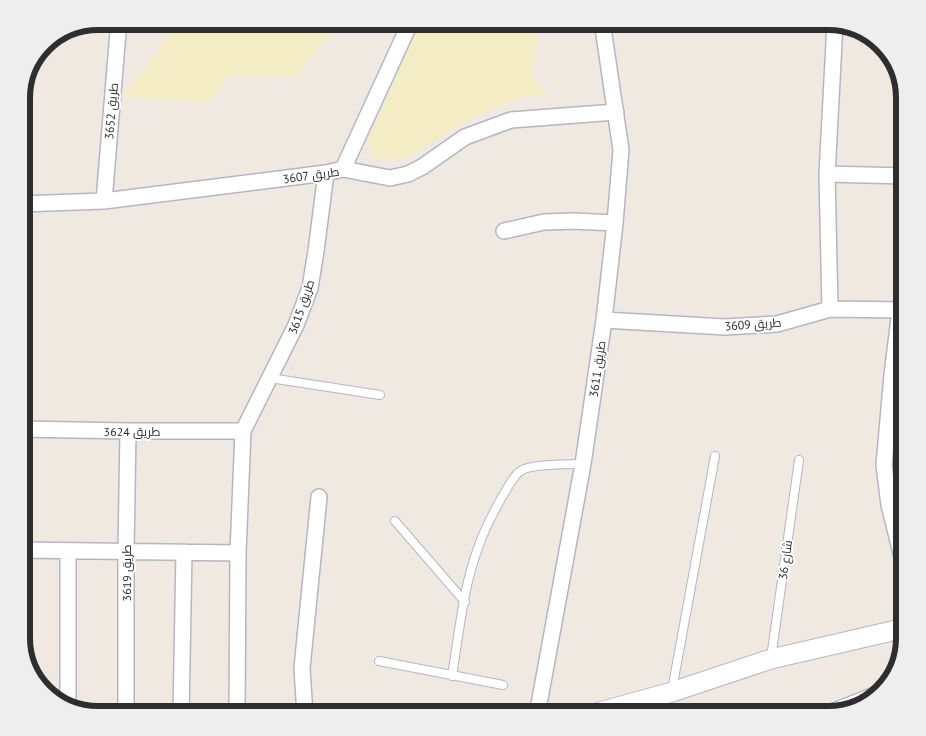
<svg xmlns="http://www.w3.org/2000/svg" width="926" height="736" viewBox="0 0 926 736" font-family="'PT Sans',Cairo,sans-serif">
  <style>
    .sand { fill: #f3ecc5 }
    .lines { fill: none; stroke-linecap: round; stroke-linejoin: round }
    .service-casing { stroke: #b4b7c1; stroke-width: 10 }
    .minor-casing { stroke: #b4b7c1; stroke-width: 18 }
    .tertiary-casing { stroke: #b4b7c1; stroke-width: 21 }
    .service { stroke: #fff; stroke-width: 8 }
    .minor { stroke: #fff; stroke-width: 15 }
    .tertiary { stroke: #fff; stroke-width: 19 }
    .labels { text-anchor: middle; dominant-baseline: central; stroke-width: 4; stroke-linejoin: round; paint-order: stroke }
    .street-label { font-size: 12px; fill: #2e2e2e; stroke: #fff }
    .rim { fill: none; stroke: #2e2e2e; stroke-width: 6 }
  </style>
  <rect width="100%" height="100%" fill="#efe9e1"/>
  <path class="sand" d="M180,21h161l-45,55 -67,-1 -20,28 -86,-7z
    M420,21h119l-7,56 17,17 -27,3 -40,16 -40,22 -38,24h-30l-6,-18z"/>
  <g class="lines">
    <g class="service-casing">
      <path id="service" d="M270,378l110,17
        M395,521l70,81
        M771,658l28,-198
        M379,661l124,24
        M452,676c7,-42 11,-88 26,-128 6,-18 15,-35 24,-51 6,-9 11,-22 20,-27 11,-6 47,-6 61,-6
        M672,690l43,-234"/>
    </g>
    <g class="minor-casing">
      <path id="minor" d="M343,169l68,-148
        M827,174l78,2
        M104,201l14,-169 -2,-11
        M21,204l83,-3 222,-28 17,-4 47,9 18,-4 14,-7 43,-30 46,-17 105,-8
        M504,231l40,-9 30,-1 41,2
        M830,309l-3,-135 8,-150
        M900,310l-8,65 -8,90 5,40 16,64
        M604,320l121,7 52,-3 53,-15 75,1
        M21,429l107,2h115
        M21,550l217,3
        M68,704v-153
        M126,715v-163l2,-121
        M181,715l3,-163
        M237,715l1,-162 5,-122 53,-106 14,-37 6,-37 10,-78
        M305,715l-3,-47 17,-171
        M537,715l46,-251 21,-144 11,-97 6,-73 -19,-129
        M824,715l58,-23"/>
    </g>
    <g class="tertiary-casing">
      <path id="tertiary" d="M589,715l83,-23 99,-33 134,-31"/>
    </g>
    <use href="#service" class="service"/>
    <use href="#minor" class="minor"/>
    <use href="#tertiary" class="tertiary"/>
  </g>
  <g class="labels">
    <g class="street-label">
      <text transform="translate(111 111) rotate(-85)">طريق 3652</text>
      <text transform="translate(311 175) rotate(-8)">طريق 3607</text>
      <text transform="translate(301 307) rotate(-71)">طريق 3615</text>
      <text transform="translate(753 324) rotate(-4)">طريق 3609</text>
      <text transform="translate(597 369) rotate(-82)">طريق 3611</text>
      <text x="132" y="431">طريق 3624</text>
      <text transform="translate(785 560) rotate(-82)">شارع 36</text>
      <text transform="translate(126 573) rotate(-90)">طريق 3619</text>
    </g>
  </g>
  <path d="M0 0H926V736H0ZM98 30H828A68 68 0 0 1 896 98V638A68 68 0 0 1 828 706H98A68 68 0 0 1 30 638V98A68 68 0 0 1 98 30Z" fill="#eee" fill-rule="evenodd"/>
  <path class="rim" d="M98 30H828A68 68 0 0 1 896 98V638A68 68 0 0 1 828 706H98A68 68 0 0 1 30 638V98A68 68 0 0 1 98 30Z"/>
</svg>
